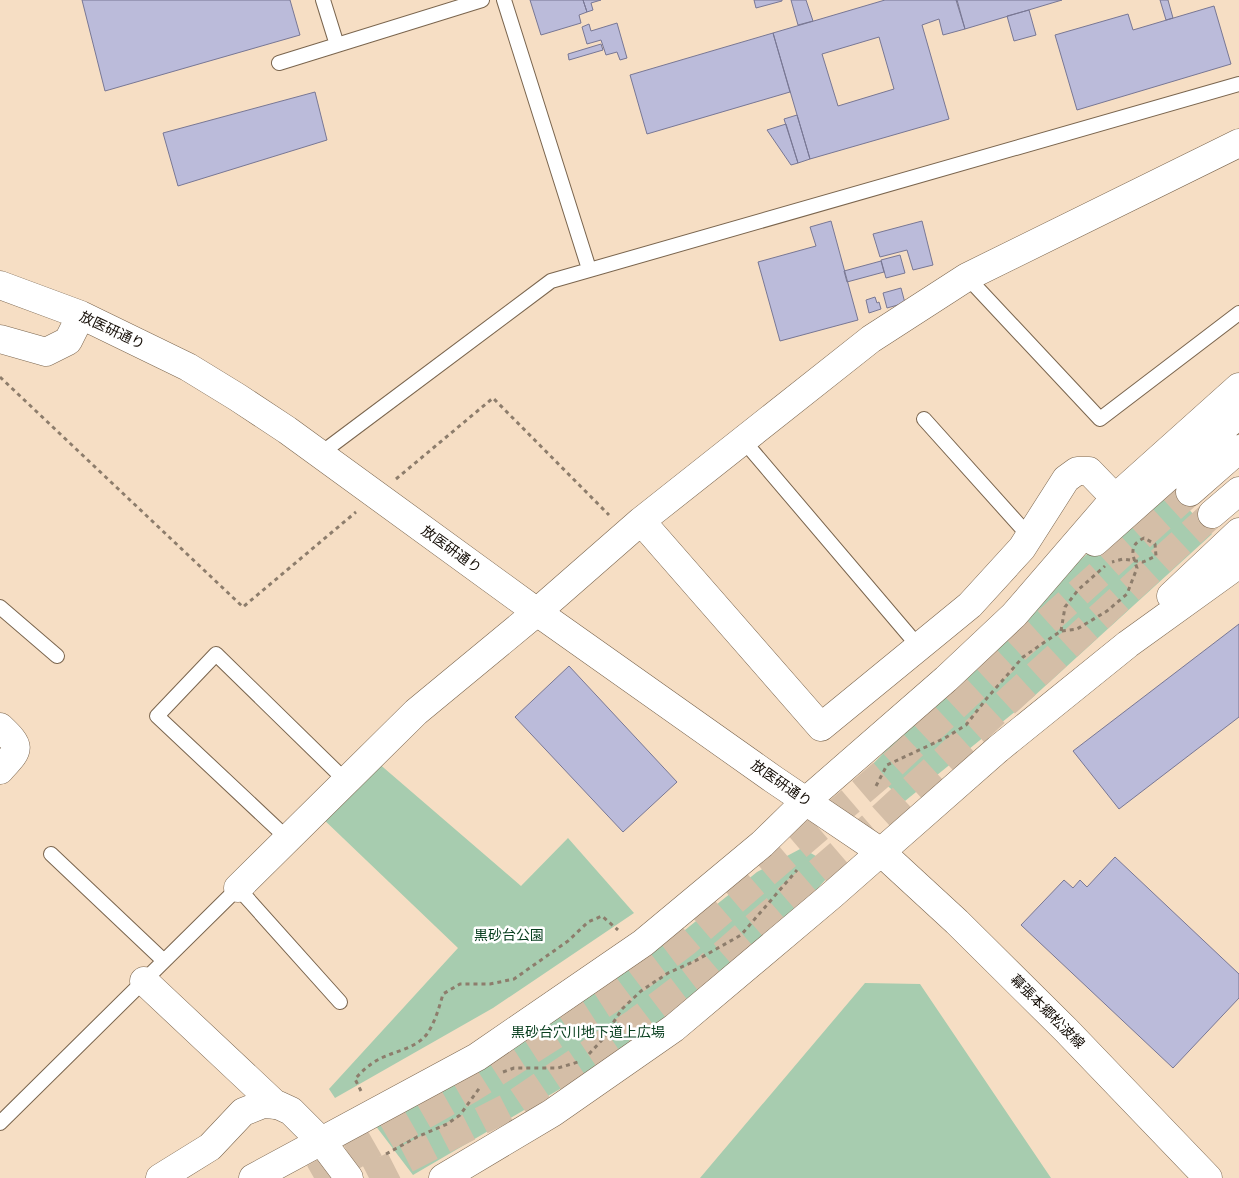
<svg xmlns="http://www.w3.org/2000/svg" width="1239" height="1178" viewBox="0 0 1239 1178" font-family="'Source Sans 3','Noto Sans JP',sans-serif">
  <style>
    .green { fill: #a7ccaf }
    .building { fill: #bbbbda; stroke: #787794; fill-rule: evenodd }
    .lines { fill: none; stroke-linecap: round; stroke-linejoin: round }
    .secondary-tunnel { stroke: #d4bea7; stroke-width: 28; stroke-dasharray: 28 14; stroke-linecap: butt }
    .lane-casing { stroke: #7a654e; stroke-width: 16 }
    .street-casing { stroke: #7a654e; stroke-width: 29 }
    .secondary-casing { stroke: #7a654e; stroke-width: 29 }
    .path { stroke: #8d7d6c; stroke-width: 3; stroke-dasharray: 4 4; stroke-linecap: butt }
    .lane { stroke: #fff; stroke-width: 14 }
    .street { stroke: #fff; stroke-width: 28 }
    .secondary { stroke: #fff; stroke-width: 28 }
    .labels { text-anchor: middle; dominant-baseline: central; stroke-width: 5; stroke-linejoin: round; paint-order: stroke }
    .street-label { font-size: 14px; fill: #110a03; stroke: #fff }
    .park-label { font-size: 14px; fill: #063d1d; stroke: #fff }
  </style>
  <rect width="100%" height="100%" fill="#f6dec4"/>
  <path class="green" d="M1165,484l47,50 -180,164 -127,103 -37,-32 140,-144z
    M377,762l144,124 47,-48 66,75 -141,95 -158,90 -6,-9 129,-141 -138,-132z
    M802,848l26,15 -1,15 -24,27 -158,128 -39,29 -193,113 -38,-50 246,-156 59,-35 77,-62z
    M865,983l55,1 131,194h-351z"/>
  <path class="building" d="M82,0h208l10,35 -195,56z
    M530,0h53l4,12 -8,3 2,8 -40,12z
    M583,0h18l-10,3 2,7 -6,2z
    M754,0h28v1l-26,7z
    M791,0h15l7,21 -15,4z
    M885,0h72l8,29 -22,6 -4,-16 -17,6 27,94 -139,40 -37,-126zM879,37l15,52 -56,17 -16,-52z
    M956,0h106l-97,29z
    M1160,0h8l5,18 -7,2z
    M1214,6l17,58 -154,46 -22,-75 73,-21 5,16z
    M1029,10l7,25 -22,6 -7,-25z
    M617,23l10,35 -7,2 -3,-8 -11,3 -5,-15 -14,4 -5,-17 7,-3 2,7z
    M773,33l17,59 -143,42 -17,-59z
    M601,44l2,6 -34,10 -1,-6z
    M315,92l12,48 -149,46 -15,-53z
    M797,115l13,44 -12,4 -14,-44z
    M786,124l12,39 -7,2 -24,-35z
    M831,221l27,99 -78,21 -22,-79 58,-16 -6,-19z
    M922,221l11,44 -20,5 -6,-20 -27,7 -7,-23z
    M900,255l5,18 -19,5 -5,-18z
    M881,261l3,11 -37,10 -3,-11z
    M901,288l4,15 -18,5 -4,-15z
    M875,297l2,6 2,-1 2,7 -12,4 -3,-13z
    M1239,624v93l-120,92 -46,-58z
    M569,666l108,116 -54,50 -108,-115z
    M1115,857l124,117v24l-66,70 -152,-143 43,-45 9,8 7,-8 7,7z"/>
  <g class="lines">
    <path class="secondary-tunnel" d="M314,1178l158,-90 136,-87 78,-59 204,-175 132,-123 168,-152
      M369,1178l145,-74 122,-82 71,-54 169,-146 336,-308"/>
    <g class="lane-casing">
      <path id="lane" d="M323,0l14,45
        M504,0l85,269
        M279,63l203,-63
        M967,277l133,142 139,-106
        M924,419l105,117
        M743,440l176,207
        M320,454l231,-173 688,-197
        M0,607l57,49
        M288,839l-131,-123 59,-62 130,127
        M51,854l113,107
        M0,1123l238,-235 102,114"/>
    </g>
    <g class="street-casing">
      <path id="street" d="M641,521l180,206 149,-122 52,-57 44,-69 11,-8h12l26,27
        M0,727c22,21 20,21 0,43
        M238,888l178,-176 121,-100 104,-91 230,-182 96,-62 272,-134
        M144,981l132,124"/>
    </g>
    <g class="secondary-casing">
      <path id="secondary" d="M0,285l81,30 107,52 49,30 50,33 250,182 236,167 108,73 76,70 109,108 142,148
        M0,339l46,13 22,-11 13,-26
        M1190,492l49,-43
        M1212,514l27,-23
        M1095,542l144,-128
        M1171,596l68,-64
        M160,1178l50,-31 33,-35 20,-8 15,1 13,6 31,31 27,36
        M253,1178l224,-121 166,-114 119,-99 44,-43 140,-122 68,-64 101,-117 124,-111
        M443,1178l109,-65 122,-85 158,-133 166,-146 130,-105 111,-80"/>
    </g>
    <path class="path" d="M0,377l243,230 113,-95
      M396,479l97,-81 116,117
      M1061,631l4,-24 13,-17 27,-24
      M876,786l11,-21 58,-27 21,-13 21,-27 36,-41 38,-26 16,-2 30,-18 20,-17 10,-26c-5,-14 -8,-23 7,-30l11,6 1,12 -13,6 -20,-3 -11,3
      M589,1054l13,-14 20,-31 19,-18 27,-18 27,-12 46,-26 56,-65
      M503,1072l11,-4h44l20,-6
      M361,1091l-6,-12c9,-10 18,-18 31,-23 14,-6 31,-9 41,-22 8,-12 12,-26 16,-40l17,-10h30l24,-5 54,-38 20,-19 14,-6 16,14
      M386,1154l31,-17 30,-13 13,-9 21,-29"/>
    <use href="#lane" class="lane"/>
    <use href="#street" class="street"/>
    <use href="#secondary" class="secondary"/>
  </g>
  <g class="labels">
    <g class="street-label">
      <text transform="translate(112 331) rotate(25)">放医研通り</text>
      <text transform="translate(451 550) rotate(36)">放医研通り</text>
      <text transform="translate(781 784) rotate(35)">放医研通り</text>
      <text transform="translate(1047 1012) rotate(45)">幕張本郷松波線</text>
    </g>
    <g class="park-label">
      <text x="509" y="936">黒砂台公園</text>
      <text x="588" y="1033">黒砂台穴川地下道上広場</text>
    </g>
  </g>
</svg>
